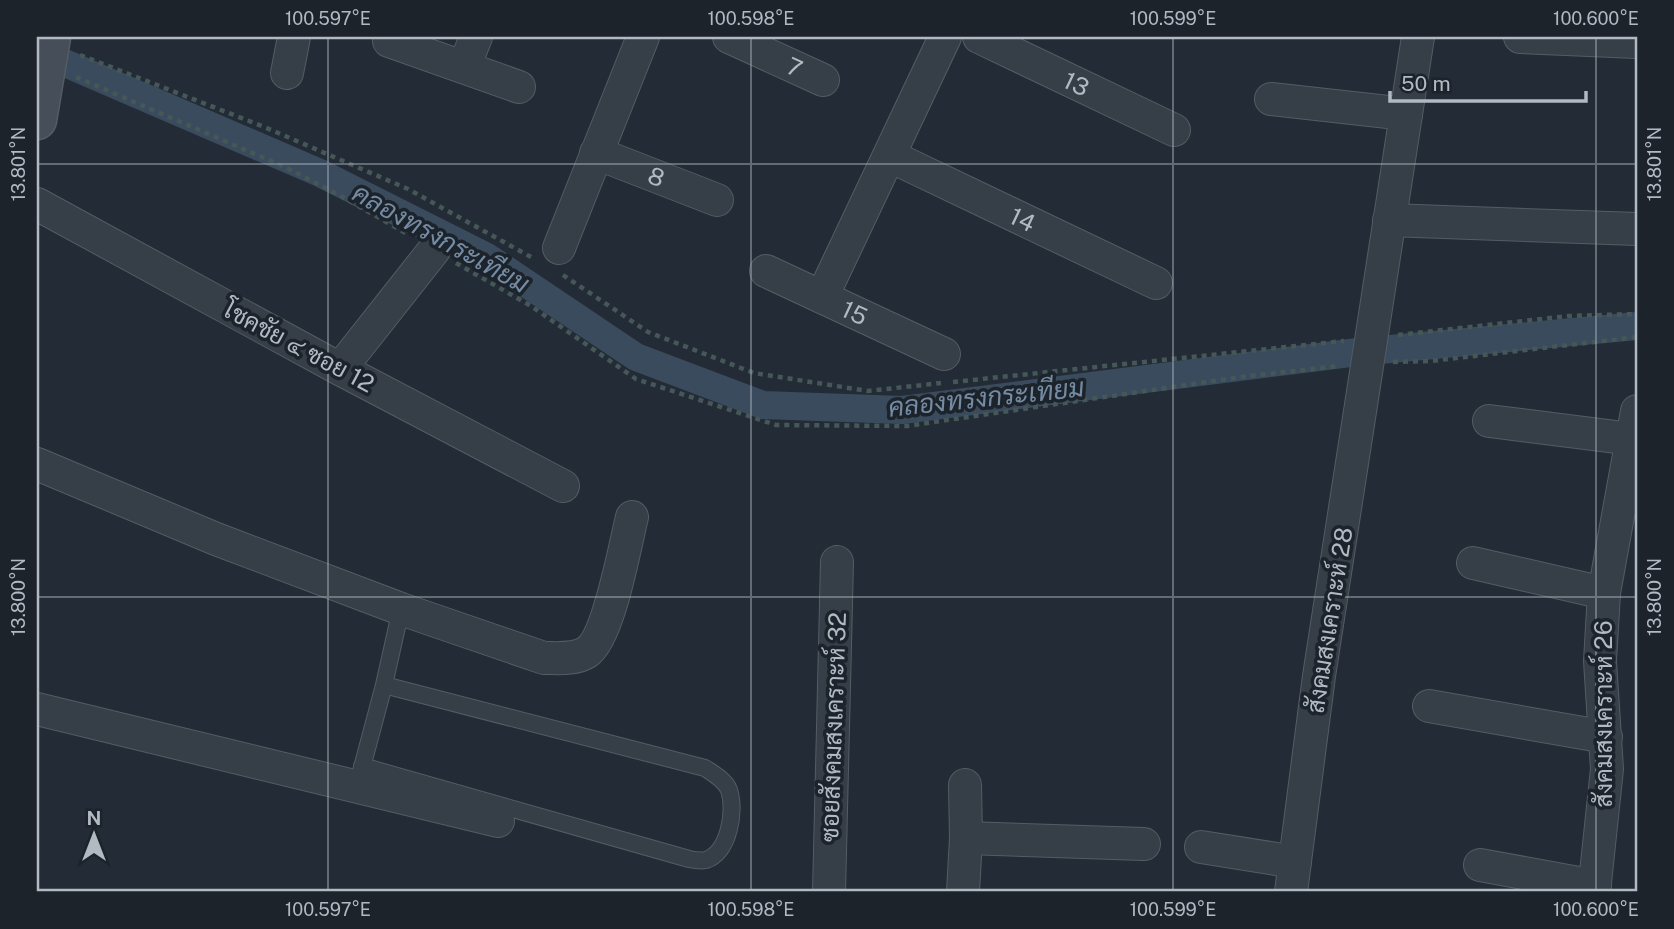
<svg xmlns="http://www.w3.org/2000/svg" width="1674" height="929" viewBox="0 0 1674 929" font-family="'Public Sans',Sarabun,sans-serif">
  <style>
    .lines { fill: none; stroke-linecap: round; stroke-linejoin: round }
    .canal { stroke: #3a4b5d; stroke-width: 28 }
    .service-casing { stroke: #545c64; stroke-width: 18 }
    .minor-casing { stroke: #545c64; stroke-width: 34 }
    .secondary-casing { stroke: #545c64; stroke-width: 41 }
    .path { stroke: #465758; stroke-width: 4.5; stroke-dasharray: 5 5; stroke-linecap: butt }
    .service { stroke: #363e47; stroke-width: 16 }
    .minor { stroke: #363e47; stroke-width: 32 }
    .secondary { stroke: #454e59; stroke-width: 38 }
    .ticks { fill: none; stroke: #b1b9c3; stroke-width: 2; stroke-opacity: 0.45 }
    .labels { text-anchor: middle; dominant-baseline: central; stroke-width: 7; stroke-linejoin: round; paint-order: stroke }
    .street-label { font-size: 24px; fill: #b1b9c3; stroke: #1c232b }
    .water-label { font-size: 26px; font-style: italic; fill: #748ba3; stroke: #1c232b }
    .neatline { fill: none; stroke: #b1b9c3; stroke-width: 2.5 }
    .ticks-label { font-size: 18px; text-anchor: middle; fill: #b1b9c3 }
  </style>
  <rect width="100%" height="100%" fill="#232c36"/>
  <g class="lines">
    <path class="canal" d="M37,51l283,122 167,84 149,100 127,48 139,5 456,-58 279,-26"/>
    <g class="service-casing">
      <path id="service" d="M362,766l327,93c5,1 12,2 17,1 23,-8 30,-49 23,-70 -4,-10 -15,-16 -24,-22l-321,-83 17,-76
        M360,775l24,-90"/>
    </g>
    <g class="minor-casing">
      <g id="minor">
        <path id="s1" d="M729,37l94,43"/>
        <path id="s2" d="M979,37l195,93"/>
        <path d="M1520,37l117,5"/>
        <path d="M389,41l130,46"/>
        <path d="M464,67l12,-30"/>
        <path d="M287,73l7,-36"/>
        <path d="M1271,99l135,15"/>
        <path id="s3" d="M596,153l121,47"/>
        <path id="s4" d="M890,156l266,127"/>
        <path d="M37,204l303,165 223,117"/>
        <path d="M1389,220l248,9"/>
        <path d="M559,248l84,-211"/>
        <path id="s5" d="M766,271l178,83"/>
        <path d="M822,297l123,-260"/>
        <path d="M340,369l94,-119"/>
        <path d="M1489,421l143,18"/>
        <path d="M37,464l179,75 185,70 143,49c14,0 31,2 43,-6 22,-15 38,-107 45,-135"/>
        <path d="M1473,563l131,30"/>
        <path d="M1429,706l177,31"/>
        <path d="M37,709l461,112"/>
        <path d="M966,838l178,6"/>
        <path d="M1201,847l94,15"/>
        <path d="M1480,865l115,21"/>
        <path d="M829,892l8,-330"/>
        <path d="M963,892l3,-54 -1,-53"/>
        <path d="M1291,892l28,-216 99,-639"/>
        <path d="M1594,892l13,-123 -7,-108 4,-68 33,-182"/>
      </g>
    </g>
    <g class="secondary-casing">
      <path id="secondary" d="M37,120l14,-83"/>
    </g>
    <path class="path" d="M80,55l182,71 146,63 123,68
      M76,77l209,90 54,28 70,40
      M456,263l75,43 105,73 140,46 131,1 334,-49 98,-11
      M563,275l85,57 106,41 114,18 73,-8
      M1398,335l170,-19 69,-2
      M1393,362l38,-1 206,-24
      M953,382l391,-41"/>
    <use href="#service" class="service"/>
    <use href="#minor" class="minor"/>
    <use href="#secondary" class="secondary"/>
  </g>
  <path class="ticks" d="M328,37v855M751,37v855M1173,37v855M1596,37v855M37,164h1600M37,597h1600"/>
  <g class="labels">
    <g class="street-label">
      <text stroke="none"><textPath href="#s1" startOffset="72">7</textPath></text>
      <text stroke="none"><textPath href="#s2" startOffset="108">13</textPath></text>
      <text stroke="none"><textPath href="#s3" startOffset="65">8</textPath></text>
      <text stroke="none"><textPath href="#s4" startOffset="147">14</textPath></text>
      <text stroke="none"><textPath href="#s5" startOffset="98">15</textPath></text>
      <text transform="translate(299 346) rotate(28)">โชคชัย ๔ ซอย 12</text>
      <text transform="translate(1329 620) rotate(-81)">สังคมสงเคราะห์ 28</text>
      <text transform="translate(1603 714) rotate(-90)">สังคมสงเคราะห์ 26</text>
      <text transform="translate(833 727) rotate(-88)">ซอยสังคมสงเคราะห์ 32</text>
    </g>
    <g class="water-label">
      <text transform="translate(441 238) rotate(29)">คลองทรงกระเทียม</text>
      <text transform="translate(986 397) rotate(-6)">คลองทรงกระเทียม</text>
    </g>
  </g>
  <rect width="1674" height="929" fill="none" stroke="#1c232b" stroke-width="77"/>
  <g transform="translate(94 835)" stroke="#1c232b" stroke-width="5" paint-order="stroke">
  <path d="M0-5L12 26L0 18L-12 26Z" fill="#b1b9c3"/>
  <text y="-10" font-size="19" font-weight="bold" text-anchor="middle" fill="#b1b9c3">N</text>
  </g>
  <path d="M1390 91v10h196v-10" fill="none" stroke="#b1b9c3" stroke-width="3.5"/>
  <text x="1401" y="91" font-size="21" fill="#b1b9c3" stroke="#1c232b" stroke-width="5" paint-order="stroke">50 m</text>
  <rect x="38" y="38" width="1598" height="852" class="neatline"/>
  <g class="ticks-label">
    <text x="328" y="25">100.597°E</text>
    <text x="751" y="25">100.598°E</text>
    <text x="1173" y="25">100.599°E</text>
    <text x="1596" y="25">100.600°E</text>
    <text transform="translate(19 164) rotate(-90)" y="6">13.801°N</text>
    <text transform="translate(1655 164) rotate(-90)" y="6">13.801°N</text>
    <text transform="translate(19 597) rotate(-90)" y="6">13.800°N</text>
    <text transform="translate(1655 597) rotate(-90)" y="6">13.800°N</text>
    <text x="328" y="916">100.597°E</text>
    <text x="751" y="916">100.598°E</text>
    <text x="1173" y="916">100.599°E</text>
    <text x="1596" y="916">100.600°E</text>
  </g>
</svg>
